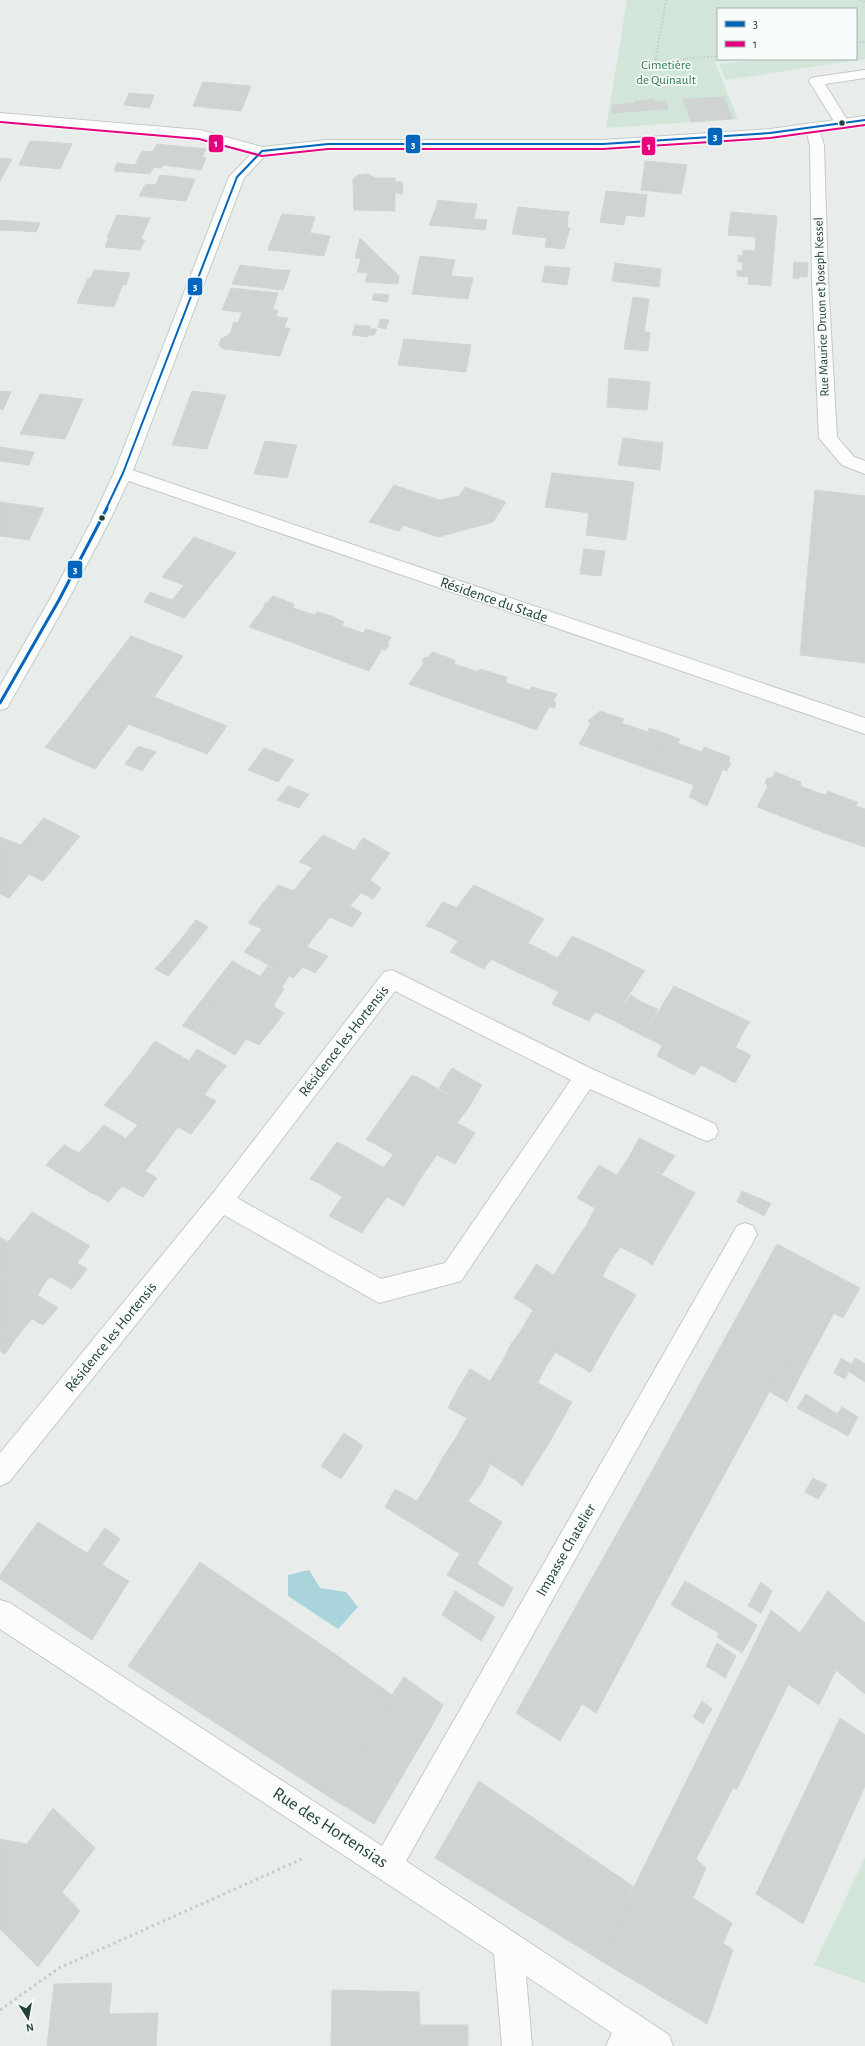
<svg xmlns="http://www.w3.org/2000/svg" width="865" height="2046" viewBox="0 0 865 2046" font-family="'Alegreya Sans',sans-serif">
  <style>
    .green { fill: #d1e6d8 }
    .water { fill: #a9d4db }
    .building { fill: #cfd4d2; stroke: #d1d6d4 }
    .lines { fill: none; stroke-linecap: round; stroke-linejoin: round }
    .street-casing { stroke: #c5cac8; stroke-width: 2 }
    .secondary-casing { stroke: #c3cbc8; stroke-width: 2 }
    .path-far1 { stroke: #c3ccca; stroke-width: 2; stroke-dasharray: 1.5 2; stroke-linecap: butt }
    .path { stroke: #c3ccca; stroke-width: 3; stroke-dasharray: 2.5 3.5; stroke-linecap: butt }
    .street { fill: #fcfcfc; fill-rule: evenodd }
    .secondary { fill: #fcfcfc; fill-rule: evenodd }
    .bus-1-far1-casing { stroke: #f7fbf9; stroke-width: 4 }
    .bus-1-casing { stroke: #f7fbf9; stroke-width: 6 }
    .bus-2-casing { stroke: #f7fbf9; stroke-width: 4 }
    .bus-1-far1 { stroke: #0065bd; stroke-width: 2 }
    .bus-1 { stroke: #0065bd; stroke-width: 3 }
    .bus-2 { stroke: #e6007e; stroke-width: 2 }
    .bus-dot { fill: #24423a; stroke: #f7fbf9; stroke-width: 1.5 }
    .labels { text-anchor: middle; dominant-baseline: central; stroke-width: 3.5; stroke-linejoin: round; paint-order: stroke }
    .far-park-label { font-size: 13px; fill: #2d7a4b; stroke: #f7fbf9 }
    .far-street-label { font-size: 13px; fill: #24423a; stroke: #f7fbf9 }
    .street-label { font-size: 15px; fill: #24423a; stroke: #f7fbf9 }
    .near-street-label { font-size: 18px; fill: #24423a; stroke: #f7fbf9 }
    .line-badge { stroke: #f7fbf9; stroke-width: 1.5 }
    .badge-label { font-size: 11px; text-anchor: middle; font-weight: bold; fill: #fff }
  </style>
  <rect width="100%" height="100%" fill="#e8edeb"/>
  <path class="green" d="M627,0h238v59l-139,21 -7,-16 46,-5h91v-50h-138v50h32l-35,3 23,57 -132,9z
    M865,1857v126l-51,-18z"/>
  <path class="water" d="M309,1570l11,18 26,4 12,15 -20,22 -50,-33v-21z"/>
  <path class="building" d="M203,82l48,4 -10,25 -48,-5z
    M129,93l10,1 -3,6 16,1 -3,7 -25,-3z
    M139,94l15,1 -2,6 -16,-1z
    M724,97l9,22 -42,3 -8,-23z
    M654,99l1,3 11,-1 2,8 -56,4v-8l23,-2v-2z
    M30,141l19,1 -2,4 23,2 -10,21 -41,-4z
    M49,142l23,2 -2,4 -23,-2z
    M157,144l49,5 -4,8 4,1 -5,12 -38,-5 -2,3 -26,-3 7,-14 10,1z
    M0,158l12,1 -12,22z
    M645,161l42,4 -6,29 -40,-4z
    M117,163l18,2 19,2 -4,7 -36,-3z
    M368,174l7,4 -1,4h21v29l-41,-1 -1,-31 5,-4z
    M160,175l35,4 -9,22 -47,-5 4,-8 11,2z
    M375,178h20v4h-21z
    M395,182h7l1,12 -8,-1z
    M146,184l10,1 -2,5 -11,-2z
    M606,191l23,2 -5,32 -24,-3z
    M629,193l18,2 -3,22 -19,-2z
    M437,200l25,3v4l-25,-2z
    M462,203l15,1 -3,15 13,1 -2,10 -56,-5 8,-20 25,2z
    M518,207l29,3v4l21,2 -1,11 3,1 -6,21 -19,-2 2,-9 -35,-4z
    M547,210l23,2 -2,4 -21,-2z
    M731,212l46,4 -6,70 -23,-2 1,-7 -12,-1v-6l5,1 1,-9h-5v-7l5,1v-6l12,1 1,-14 -28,-2z
    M282,214l33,3 -5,16 20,3 -6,20 -44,-5 2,-6 -12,-1z
    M117,215l33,3 -9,21 4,1 -5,10 -35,-3 4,-10h-2z
    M0,220l27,2 -4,9 -23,-1z
    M27,222l13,1 -4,9 -13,-1z
    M360,238l37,36v2l-40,-4 4,-13 -6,-1z
    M270,244l12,1 -2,6 -12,-1z
    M420,256l35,4 -4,16 22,2 -5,21 -56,-5z
    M794,262l14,1 -1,14 -8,-1v3l-6,-1z
    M615,263l46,6 -2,18 -47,-6z
    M240,265l38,5 -3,12 11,1 -3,7 -51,-6z
    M545,266l25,2 -3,17 -25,-3z
    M94,270l36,3 -4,12 -3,-1 -9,23 -37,-4 11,-25h3z
    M278,270h12l-4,13 -11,-1z
    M368,273l31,3 -1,8 -33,-2z
    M231,288l47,5 -5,16 5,1 -2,6 -54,-6z
    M374,294h7l-2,7 -7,-1z
    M381,294l8,1 -2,7 -8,-1z
    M633,297l16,2 -5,33h6l-2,19 -24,-2z
    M242,312l46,6 -4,10h6l-10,28 -56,-7 -4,-2 -1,-3 2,-5 9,-5 4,-12 4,1z
    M380,319l9,1 -3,9 -8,-2z
    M355,325l15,1 -2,11 -16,-2z
    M370,329h7l-3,6h-6z
    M404,339l67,6 -5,27 -68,-7z
    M609,378l41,4 -3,28 -40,-3z
    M0,391l11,1 -8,18 -3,-1z
    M192,391l34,4 -19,54 -35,-4z
    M40,394l43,5 -18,40 -45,-5z
    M623,438l40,5 -3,27 -42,-5z
    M265,441l32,4 -10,33 -33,-4z
    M0,447l34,5 -5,13 -29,-4z
    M552,473l82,9 -8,58 -40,-5 3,-22 -44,-6z
    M394,485l15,5 -9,15 -16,-5z
    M465,487l41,15 -13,20 -55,15 -35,-12 -4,6 -30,-9 15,-22 16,5 9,-15 31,10 19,-4z
    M815,490l50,6v167l-65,-8z
    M0,502l44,6 -15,32 -29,-4z
    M194,537l42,16 -52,65 -40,-16 6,-10 22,8 12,-15 -22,-8z
    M584,549l21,2 -4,25 -21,-2z
    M273,596l21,8 -1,4 22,7 2,-3 14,4 -21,33 -61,-22 15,-20 1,-4h2z
    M331,616l13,6 -2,4 21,7 3,-4 25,8 -4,8h2l-3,5 -4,-1 -13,22 -59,-22z
    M131,636l52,20 -29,41 73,29 -20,28 -129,-49z
    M432,652l23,8 -1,4 24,8 2,-3 13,4 -20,34 -64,-23 15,-21 -2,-2 3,-4 3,1z
    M493,673l14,4 -1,6 23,7 3,-3 25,7 -4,8 3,1 -2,5 -5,-1 -13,23 -63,-23z
    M78,705l51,19 -17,22 -50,-20z
    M600,711l24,8 -3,4 27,9 1,-4 15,5 -18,35 -67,-24 12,-21 -3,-2z
    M62,726l50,20 -17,23 -50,-22z
    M664,733l16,6 -3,4 25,9 2,-5 26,10 -2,5 3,1 -4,8 -4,-2 -16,37 -18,-9 5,-12 -48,-17z
    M138,746l18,6 -7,9 -17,-7z
    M264,748l30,12 -16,22 -30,-12z
    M132,754l17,7 -7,10 -17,-7z
    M775,772l26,10 -1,4 25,9 3,-4 15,6 -16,37 -70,-27 11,-21 -3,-3 2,-5h5z
    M288,786l21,8 -10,14 -22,-8z
    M843,797l14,5 -1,4 9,3v38l-38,-13z
    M44,818l36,18 -37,45 -14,-7 -20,24 -9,-4v-57l21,8z
    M323,835l6,3 -24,26 -6,-2z
    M329,838l53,26 -12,16 11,8 -8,11 -68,-35z
    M363,838l27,15 -8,11 -27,-14z
    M312,868l49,25 -11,13 12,7 -10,14 -22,-10 -4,5 -18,-9 -8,8 -36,-19 14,-17 15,6z
    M474,885l35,17 -4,6 -36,-17z
    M469,891l36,17 -37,53 -18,-9 8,-11 -19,-10z
    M264,902l36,19 -6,9 19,8 -6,9 21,9 -13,17 -12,-6 -10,11 -49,-26 18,-23 -14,-6z
    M443,902l14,6 -18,23 -13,-5z
    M509,902l35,17 -5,7 -34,-18z
    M505,908l34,18 -28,43 -20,-10 -7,10 -16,-8z
    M308,913l18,9 -6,8 -20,-9z
    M196,920l12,7 -15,19 -12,-7z
    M300,921l20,9 -7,8 -19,-8z
    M572,936l35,16 -4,6 -34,-17z
    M181,939l12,7 -15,18 -12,-7z
    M569,941l34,17 -34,54 -17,-8 7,-12 -18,-9z
    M528,943l14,7 -17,26 -14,-7z
    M542,950l15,8 -16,25 -16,-7z
    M607,952l38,19 -4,5 -38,-18z
    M166,957l12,7 -10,12 -13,-7z
    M603,958l38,18 -28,44 -18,-8 -6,9 -20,-9z
    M232,961l7,4 -24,31 -7,-4z
    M239,965l45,24 -11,17 11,7 -11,15 -58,-32z
    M268,966l21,10 -8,12 -21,-11z
    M674,986l36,17 -4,5 -35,-17z
    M671,991l35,17 -32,57 -17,-9 5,-11 -19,-9z
    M208,992l7,4 -27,32 -6,-2z
    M631,995l12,8 -15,25 -15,-8z
    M215,996l58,32 -14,17 -13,-6 -11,16 -47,-27z
    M643,1003l15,6 -15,27 -15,-8z
    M710,1003l40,19 -5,7 -39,-21z
    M706,1008l39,21 -24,46 -20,-10 -7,10 -20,-10z
    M155,1041l7,4 -26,32 -6,-3z
    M162,1045l55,32 -13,18 12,6 -11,15 -69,-39z
    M736,1048l15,7 -16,28 -14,-8z
    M197,1049l30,17 -10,11 -28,-16z
    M452,1068l30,17 -13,22 -30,-19z
    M130,1074l6,3 -24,33 -8,-5z
    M412,1075l7,3 -23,32 -7,-3z
    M136,1077l69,39 -14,18 -13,-7 -11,15 -55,-32z
    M419,1078l50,29 -12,16 18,10 -10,15 -69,-38z
    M389,1107l7,3 -24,32 -6,-2z
    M396,1110l69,38 -10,16 -18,-9 -13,18 -52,-31z
    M104,1125l52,32 -11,14 12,7 -14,19 -21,-11 -6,7 -18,-11 -8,10 -44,-27 18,-20 15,8z
    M138,1125l29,17 -11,15 -30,-19z
    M639,1138l36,18 -13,18 -33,-17z
    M337,1142l8,4 -26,37 -9,-4z
    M345,1146l71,40 -12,20 -17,-9 -13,18 -55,-32z
    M393,1155l31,18 -8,13 -33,-18z
    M629,1157l58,32 -20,36 -79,-44 11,-16 18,10z
    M588,1181l79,44 -21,35 -26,-13 -34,-21 9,-18 -18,-10z
    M98,1182l18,11 -7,9 -19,-10z
    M687,1189l8,4 -21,35 -7,-3z
    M742,1191l29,12 -7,13 -27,-14z
    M342,1197l32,18 -12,18 -33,-17z
    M32,1212l58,34 -13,17 10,6 -15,20 -22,-12 -6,7 -17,-11 -9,10 -18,-11v-35l8,5z
    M667,1225l7,3 -22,37 -6,-5z
    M586,1226l34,21 -9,13 -35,-20z
    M576,1240l35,20 -9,17 -37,-20z
    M777,1244l83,44 -17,30 -9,-5 -27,50 -17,-9 -103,189 -55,-36z
    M565,1257l63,33 -22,38 -81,-46 11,-18 18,11z
    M0,1272l58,36 -15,17 -11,-6 -16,19 -16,-9z
    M27,1273l17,11 -7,12 -19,-13z
    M525,1282l81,46 -23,40 -63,-36 13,-22 -19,-12z
    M628,1290l8,5 -22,36 -8,-3z
    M606,1328l8,3 -24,42 -7,-5z
    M0,1329l16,9 -11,16 -5,-3z
    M520,1332l35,21 -8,12 -36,-21z
    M511,1344l36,21 -9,17 -36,-20z
    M790,1354l17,9 -20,39 -18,-11z
    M841,1358l11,7 -7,14 -11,-6z
    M855,1358l10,6v18l-17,-11z
    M502,1362l62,36 -24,40 -81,-51 11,-18 20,12z
    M459,1387l81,51 -23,43 -63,-40 13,-23 -19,-10z
    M806,1394l31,20 5,-7 16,10 -10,19 -51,-28z
    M564,1398l8,4 -23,41 -9,-5z
    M344,1433l19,13 -22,33 -20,-13z
    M540,1438l9,5 -27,43 -5,-5z
    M454,1441l36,24 -8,17 -39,-25z
    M443,1457l39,25 -14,19 -37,-22z
    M813,1478l14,7 -9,14 -13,-7z
    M431,1479l63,38 -24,43 -85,-53 10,-18 22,12z
    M632,1507l55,36 -91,170 -14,-9 -22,37 -44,-28z
    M494,1517l8,5 -25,42 -7,-4z
    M38,1522l49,31 18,-25 15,11 -57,82 -63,-42v-4z
    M460,1553l53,35 -10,19 -56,-32z
    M200,1562l135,92 -64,105 -143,-93z
    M102,1565l27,16 -37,59 -29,-19z
    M685,1581l46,27 -12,25 -48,-28z
    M761,1582l11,9 -3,7 -12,-9z
    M757,1589l12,9 -8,15 -13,-7z
    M455,1591l40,26 -14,24 -39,-26z
    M828,1591l37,32v71l-29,-24 -17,35 -71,-48 23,-47 29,23z
    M731,1608l26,17 -5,10 -19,-12 -10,18 -6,-4z
    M733,1623l19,12 -10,18 -19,-12z
    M717,1643l19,13 -11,22 -19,-12z
    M335,1654l57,41 -61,103 -60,-39z
    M748,1657l40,28 -51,104 -4,-1 -37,71 10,9 -13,30 39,25 -9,20 10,7 -26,74 -109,-65z
    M404,1677l39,28 -10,19 -41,-29z
    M392,1695l41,29 -59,100 -43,-26z
    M702,1701l10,8 -9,15 -10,-7z
    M840,1718l25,17v51l-62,138 -47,-30z
    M479,1781l154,105 -35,73 -163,-101z
    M53,1808l42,40 -33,44 18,19 -42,56 -38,-38v-90l27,5z
    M112,1983l-3,31 49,-1 -2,33h-109l7,-62z
    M332,1990l87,2 1,33h48v21h-137z"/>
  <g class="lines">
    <g class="street-casing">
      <path id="street" d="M865,70v8l-40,6 24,39 -2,3h-10l-28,-45 2,-3 5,-1z
        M812,123l5,1 7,21 4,135 9,157 17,20 11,4v13l-23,-9 -23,-27 -7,-158 -2,-135 -5,-18 2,-3z
        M123,467l742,251v16l-748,-257 -3,-4 3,-4z
        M392,970l202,100 121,54 3,7 -3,7 -8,3 -8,-3 -109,-49 -129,192 -82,22 -155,-88 -215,267 -9,4v-33l213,-260 171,-221zM395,991l176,89 -126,183 -64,16 -144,-81z
        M745,1223l8,3 4,8 -4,8 -347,619 263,174 4,11h-67l6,-13 -86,-57 6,70h-30l-8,-92 -494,-325v-29l10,3 372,243 355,-620z"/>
    </g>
    <g class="secondary-casing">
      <path id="secondary" d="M0,113l200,17 62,17 66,-7h275l167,-11 95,-13v8l-95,13 -167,11h-275l-62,7 -22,23 -112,295 -23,49 -41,78 -61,108 -7,2v-24l50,-87 41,-77 23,-49 115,-296 23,-24 -53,-15 -199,-17z"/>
    </g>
    <path class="path-far1" d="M666,0l-11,62 63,-6
      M860,0l5,2
      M856,43l9,-1"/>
    <path class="path" d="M0,2010l59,-42 245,-110"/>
    <use href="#street" class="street"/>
    <use href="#secondary" class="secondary"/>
    <g class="bus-1-far1-casing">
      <path id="bus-1-far1" d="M262,151l66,-7h275l167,-11 95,-13
        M106,509l17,-36 114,-296 25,-26"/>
    </g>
    <g class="bus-1-casing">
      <path id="bus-1" d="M0,703l59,-103 48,-92"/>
    </g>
    <g class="bus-2-casing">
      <path id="bus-2" d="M0,122l199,17 63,17 66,-7h275l167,-11 95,-13"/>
    </g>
    <use href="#bus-1-far1" class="bus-1-far1"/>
    <use href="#bus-1" class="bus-1"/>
    <use href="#bus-2" class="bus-2"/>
  </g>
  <g class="bus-dot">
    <circle cx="842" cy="123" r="3.5"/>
    <circle cx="102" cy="518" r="3.5"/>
  </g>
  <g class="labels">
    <g class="far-park-label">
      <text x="666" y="65">Cimetière<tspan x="666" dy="15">de Quinault</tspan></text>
    </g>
    <g class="far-street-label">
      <text transform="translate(822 307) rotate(-92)">Rue Maurice Druon et Joseph Kessel</text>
    </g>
    <g class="street-label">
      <text transform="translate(494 600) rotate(19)">Résidence du Stade</text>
      <text transform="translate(344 1041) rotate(-52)">Résidence les Hortensis</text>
      <text transform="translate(111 1337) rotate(-51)">Résidence les Hortensis</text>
      <text transform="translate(566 1550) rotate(-60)">Impasse Chatelier</text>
    </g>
    <g class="near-street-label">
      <text transform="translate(330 1828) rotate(33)">Rue des Hortensias</text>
    </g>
  </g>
  <g class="line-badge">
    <rect x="707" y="127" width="16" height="19" rx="4" fill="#0065bd"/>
    <rect x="208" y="134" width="16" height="19" rx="4" fill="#e6007e"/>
    <rect x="405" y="134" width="16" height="20" rx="4" fill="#0065bd"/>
    <rect x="641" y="136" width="15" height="20" rx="4" fill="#e6007e"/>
    <rect x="187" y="277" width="16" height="19" rx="4" fill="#0065bd"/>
    <rect x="67" y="560" width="16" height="19" rx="4" fill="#0065bd"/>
  </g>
  <g class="badge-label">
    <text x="715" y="140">3</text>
    <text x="216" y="147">1</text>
    <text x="413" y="148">3</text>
    <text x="649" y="150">1</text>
    <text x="195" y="290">3</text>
    <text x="75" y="573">3</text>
  </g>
  <rect x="717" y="8" width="140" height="52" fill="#f7fbf9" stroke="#a3b1ad"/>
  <rect x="725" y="21" width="20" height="6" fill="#0065bd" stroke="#a3b1ad"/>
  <text x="753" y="28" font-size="12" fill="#24423a">3</text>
  <rect x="725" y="41" width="20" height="6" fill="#e6007e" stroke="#a3b1ad"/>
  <text x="753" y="48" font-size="12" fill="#24423a">1</text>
  <g transform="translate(28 2018) rotate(169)" stroke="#f7fbf9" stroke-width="3" paint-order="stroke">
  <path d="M0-3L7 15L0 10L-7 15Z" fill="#24423a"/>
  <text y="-6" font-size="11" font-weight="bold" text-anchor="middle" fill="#24423a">N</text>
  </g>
</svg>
